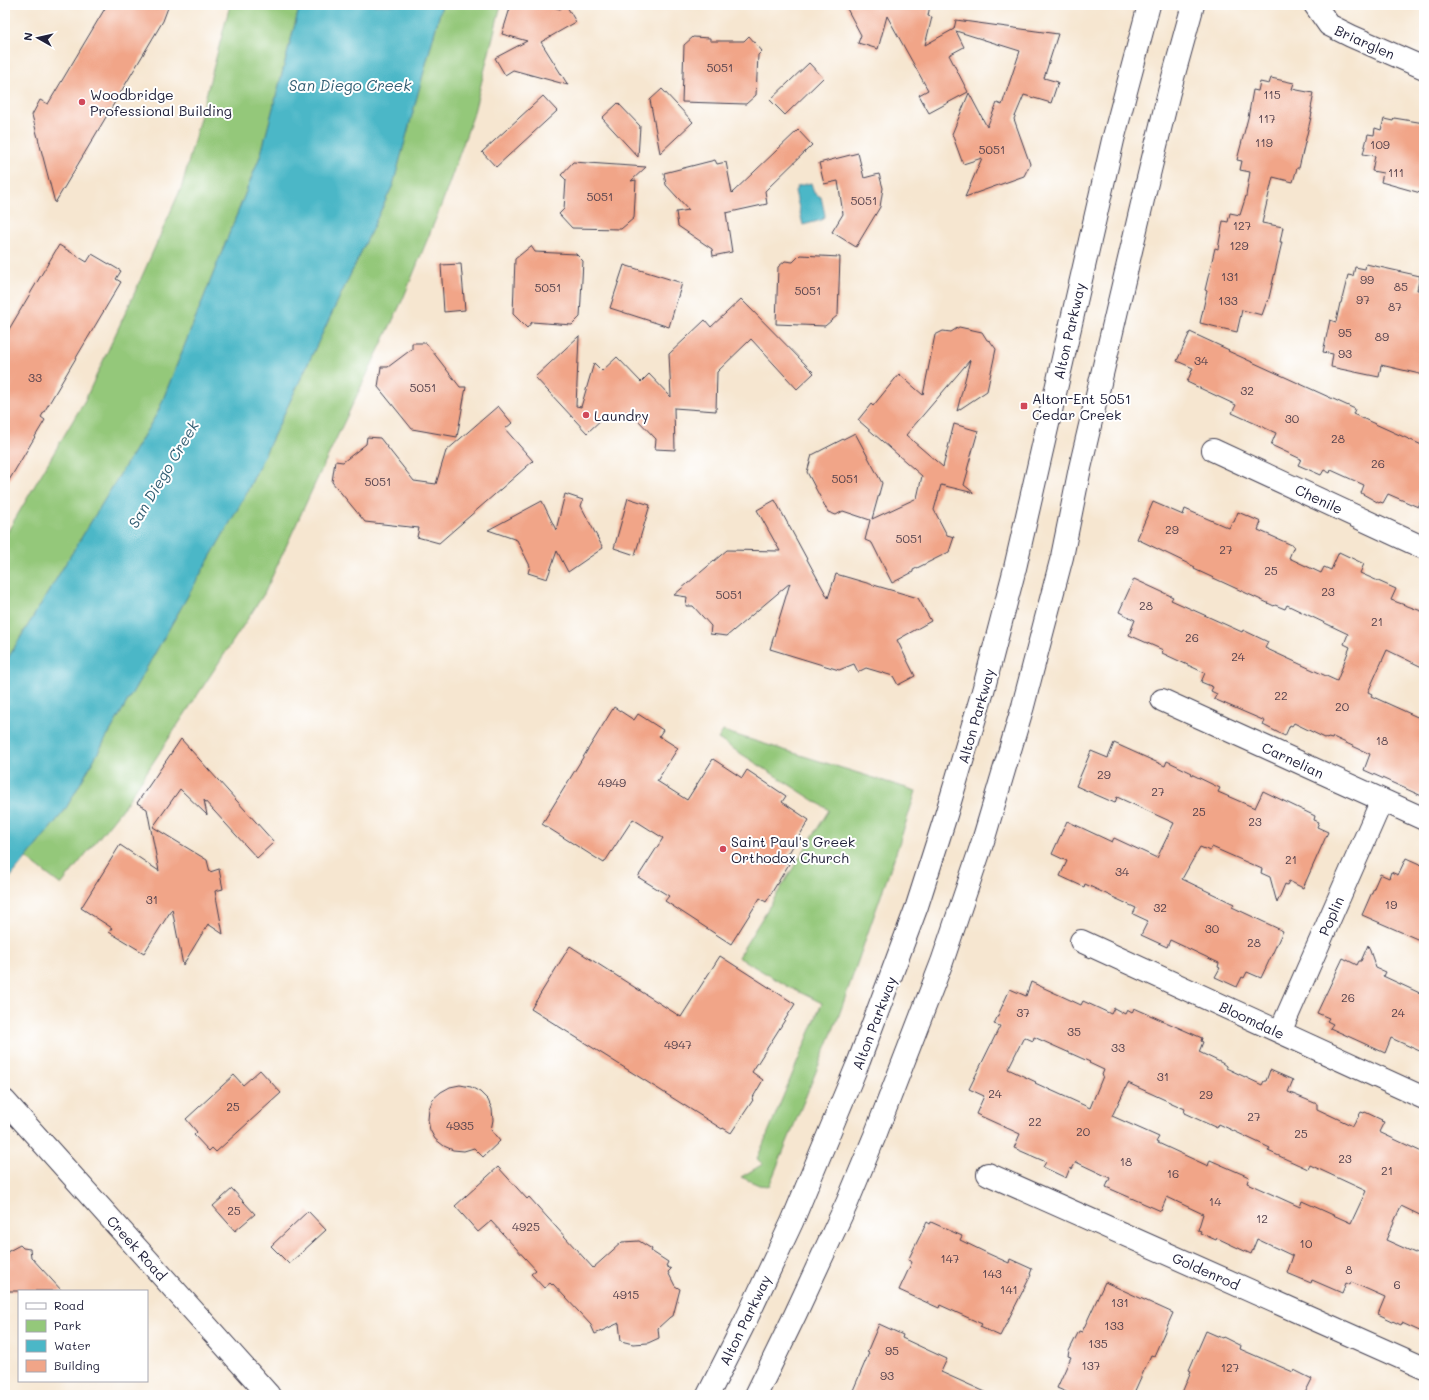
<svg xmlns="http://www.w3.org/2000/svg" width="1429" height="1400" viewBox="0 0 1429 1400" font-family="Mali,sans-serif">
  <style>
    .green { fill: #94c87a; stroke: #5b755a }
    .water { fill: #4bb7c7; stroke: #366c81 }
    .building { fill: #f1a588; fill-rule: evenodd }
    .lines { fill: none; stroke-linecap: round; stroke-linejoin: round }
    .minor-casing { stroke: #423f51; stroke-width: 24 }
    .major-casing { stroke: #423f51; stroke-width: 24 }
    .minor { stroke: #fff; stroke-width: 22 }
    .major { stroke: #fff; stroke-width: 22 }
    .poi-dot { fill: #d1495b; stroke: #fff; stroke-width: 1.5 }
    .labels { text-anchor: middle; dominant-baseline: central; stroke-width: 4; stroke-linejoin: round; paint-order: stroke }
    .number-label { font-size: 12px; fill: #56434e }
    .street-label { font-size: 14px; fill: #22223b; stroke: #fff }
    .poi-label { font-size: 14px; fill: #22223b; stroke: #fff; text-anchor: start }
    .water-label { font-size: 15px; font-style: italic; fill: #325e73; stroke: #fff }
  </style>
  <rect width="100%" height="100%" fill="#fff"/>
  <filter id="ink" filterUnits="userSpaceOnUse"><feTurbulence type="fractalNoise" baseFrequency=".025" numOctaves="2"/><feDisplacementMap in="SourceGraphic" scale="8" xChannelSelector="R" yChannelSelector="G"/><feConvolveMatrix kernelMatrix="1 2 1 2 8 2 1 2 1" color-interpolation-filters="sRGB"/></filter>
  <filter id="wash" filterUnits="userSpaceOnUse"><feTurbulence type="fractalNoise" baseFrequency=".012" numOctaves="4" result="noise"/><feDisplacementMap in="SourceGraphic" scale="16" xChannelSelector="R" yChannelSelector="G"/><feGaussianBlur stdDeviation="0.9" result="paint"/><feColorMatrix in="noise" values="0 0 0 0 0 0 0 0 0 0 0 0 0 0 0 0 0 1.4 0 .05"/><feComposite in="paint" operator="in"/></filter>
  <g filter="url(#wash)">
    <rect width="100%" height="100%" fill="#f6e6d0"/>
    <path class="green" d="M230,5h70l-39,149 -103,258 -153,251v-127l80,-136 50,-108 47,-106z
      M442,5h59l-28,111 -32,90 -38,93 -78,163 -61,132 -139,211 -64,80 -35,-27 39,-48 179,-312 149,-313z
      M723,731l193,60 -18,56 -60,171 -69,168 -10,-1 -18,-8 22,-13 -6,-5 65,-156 -33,-16 -51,-30 91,-147 -111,-71z"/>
    <path class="water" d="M300,5h142l-49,180 -149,313 -179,312 -60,74v-221l153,-251 103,-258z
      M811,183l3,10 7,4 4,18 -3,5 -19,5 -8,-34 3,-5z"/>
    <g id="blocks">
      <path class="building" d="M107,5h62l-6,16 -108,182 -23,-88 8,-15 8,4z
        M511,5h35l14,4 6,-4 10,17 -35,20 27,43 -55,-15 -8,5 -10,-17 32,-17 -25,-7z
        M845,5h85l-2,11 4,1 -7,28 29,-16 2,-9 102,14 -14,44 14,4 -7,21 -27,-8 -10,24 16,45 -6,12 -59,21 17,-39 -19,6 -11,-30 17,-41 18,34 10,-24 5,2 18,-54 -64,-20 8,16 -15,8 19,37 -39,21 -10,-18 9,-5 -41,-74 -9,33 -20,-6 3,-8z
        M749,36l13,15 -4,4 -2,40 -10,9 -64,-2 2,-57 9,-8 17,1v3h34z
        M809,63l14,15 -38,37 -15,-15z
        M1271,78l23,5 -2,6 21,4 -1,4 1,1 -2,10h1l-1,5h1l-13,55h-2l-4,14 -20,-5 -11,46 21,4 -3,15h2l-14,60 -1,-1 -5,14 -20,-5 -5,22 -37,-9 7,-32 -2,-1 10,-42 3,1 5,-28 5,1 2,-9 10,2 6,-19 4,-24 -10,-2 2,-9 -5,-1 11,-42 5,-28 5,1 2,-9 9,2z
        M662,89l31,33 -33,31 -10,-53z
        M543,96l14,15 -61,56 -14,-15z
        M618,103l22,23 -2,31 -36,-39z
        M1394,118l30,5v71l-43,-12 2,-9 -11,-2 3,-15 -12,-2 5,-20 6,1 1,-7 6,2 3,-11 9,2z
        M798,130l14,15 -47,46 2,13 -41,9 6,39 -19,4 -1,-7 -34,-23 -2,-14 13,-2 -23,-25 -2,-12 51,-13 2,4 9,-2 6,31z
        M858,153l6,25 15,-4 4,14 -3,19 -24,40 -24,-15 11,-18 -5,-33 -14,3 -5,-21z
        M573,162l73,5 -15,14 5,-1 -2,38 -13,11 -49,-1 -13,-14 5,-5 2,-29 -5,-5z
        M59,245l28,17 5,-8 29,17 -5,8 5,3 -80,135 4,3 -40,67v-151z
        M531,246l4,6 41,2 7,7 -3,56 -8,8 -40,-3 -5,6 -14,-14 2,-55z
        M800,255l40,2 -2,58 -13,11 -49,-2 2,-57 7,-6 8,1z
        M461,264l4,46 -21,2 -3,-47z
        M1366,264l54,12 -3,14h7v85l-43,-10 -2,12 -48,-10 2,-13 -10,-2 7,-32 6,2 4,-19h1l7,-28 5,1 2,-9 10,2z
        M624,265l58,18 -13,44 -59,-19z
        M741,299l73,74 -17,16 -46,-50 -34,33 -1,39 -42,-3 1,42 -20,-1 1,-10 -20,-21 -32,-1 -17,16 -52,-56 44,-41 -3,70 5,1 13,-44 8,8 15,-14 24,25 8,-8 22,23 -2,-43 36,-34 6,7z
        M959,327l23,5 5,8 3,1 6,8 -9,42 -30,20 13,-51 -64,75 37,32 11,-43 24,7 -11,39 1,1 -4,14 10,8 -33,-8 -7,25 13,25 7,2 -5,15 -36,18v2l-21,11 -20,-40 -7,-3 5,-20 -27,-9 -7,4 -8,-3 -21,-40 5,-17 43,-22 27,50 -10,36 45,-21 5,-22 -64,-56 13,-16 2,2 26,-32 24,21 12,-60 8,-4 8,1z
        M1190,332l39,18 -1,1 127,58 -2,5 71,32v48l-6,13 -30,-13 -5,9 -3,-1 -1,1 -18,-10 3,-8 -33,-15 -1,3 -6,-3 -3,5 -23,-10 3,-6 -30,-14 5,-12 -44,-20 4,-8 -49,-23 6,-14 -16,-7z
        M412,343h14l34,44h6l-9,50 -45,-8 -34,-42 3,-20h7l24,-18z
        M498,406l14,17 -7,6 28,32 -94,82 -22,-6 2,-9 -54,-6 -33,-40 3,-21 8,1 23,-18 1,-7 13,1 34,43 22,3 10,-33z
        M565,494l18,6 -2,6 22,42 -35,24 -11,-21 -10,28 -19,-6 2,-7 -13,-26 -29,-10 54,-29 14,29z
        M628,498l22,7 -15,50 -21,-7z
        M775,500l53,98 8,-24 82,24 13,23 -34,19 18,36 -17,9 -5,-9 -27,-8 -8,4 -4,-8 -15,6 -69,-21 20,-66 -63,53 -17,-2 1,-8 -18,-20h-7l1,-9 -13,-2 53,-45 53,1 -23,-41z
        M1153,502l30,13 2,-6 44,19 3,-6h2l4,-10 23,10 -3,8 36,16 -5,12 32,15 3,-6 7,3 8,-18 25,12 -4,9 36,16 -5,11 33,12v56l-37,-18 -19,42 4,2 -1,2 53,24v77l-60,-27 6,-16 -37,-17 -1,2 -4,-1 -1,1 -33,-16 -2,3 -2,-1 -5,11 -22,-11 2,-4 -51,-22 3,-5 -6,-3 2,-4 -12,-5 4,-9 -43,-20 1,-3 -34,-15 6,-15 -16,-8 15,-33 39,18 -2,3 71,32 1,-2 25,12 -3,6 72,33 13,-34 -6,-3 4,-10 -61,-29 -2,4 -10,-4 -1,1 -2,-1 -78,-36 1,-2 -58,-28z
        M614,707l20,13 4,-6 25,16 -4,6 19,12 -21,33 30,19 26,-41 29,19 5,-8 39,26 -4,6 27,18 -25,41 5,3 -23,38 -6,-4 -29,46 -66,-43 4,-5 -31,-19 25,-39 -30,-19 -29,44 -62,-39z
        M181,739l93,103 -17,16 -53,-58 3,15 -27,-26 -27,38 54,33 3,12 9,-3 4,20 -8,2 8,43 -15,-10 -25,41 -11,-56 -28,44 -35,-21 3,-4 -31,-20 39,-63 39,26 -12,-62 -10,-6z
        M1114,743l51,23 2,-5 25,12 -1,1 29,14 -2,4 37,16 8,-17 52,25 -1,4 5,2 -2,5 11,5 -25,56 -14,-7 -2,4 -2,-1 -8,19 -7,-26 -9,-4 1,-4 -50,-22 -2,4 -10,-4 -18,32 52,25 -2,3 51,24 -22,47 -14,-6 -3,6 -2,-1 -5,10 -22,-10 5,-9 -2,-1 1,-4 -49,-23 -3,7 -26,-12 7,-14 -15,-7 3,-6 -51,-24 -1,3 -24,-11 7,-15 -15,-7 15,-33 45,21 2,-4 43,20 17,-35 -57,-26 -2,6 -39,-17 15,-35 17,7z
        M1406,858l18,8v76l-62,-27 18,-41 9,4 2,-6 7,3z
        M1368,945l8,23 9,4 -2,4 41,19v58l-33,-15 -6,15 -55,-25 3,-4 -6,-3 2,-3 -12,-5 26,-55 14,7 2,-4h2z
        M570,946l111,71 39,-61 75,48 -43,68 11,8 -11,19 1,1 -22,33 -8,-5 -1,1 -191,-120z
        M1031,982l50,23 2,-4 28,13 3,-6 11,6 2,-4 5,3 2,-5 68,30 -1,3 2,1 -4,10 23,11 4,3v2l36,17 2,-4h2l4,-11 23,10 -5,12 29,12v5l36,17 8,-14 3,1 1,-1 17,8 -1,1 3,1 -5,10 45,21v64l-23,-11 -15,34 38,17v76l-22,-10 -1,2 -23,-11 7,-17 -34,-15 -1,3 -4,-2 -4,10 -30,-13 -1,3 -24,-10 6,-17 -36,-17 -6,15 -34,-16 -1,2 -16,-7 1,-2 -3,-1 5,-16 -36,-17 -6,14 -55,-24 4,-9 -34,-16 -4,7 -2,-1 -4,10 -23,-11 3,-5 -32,-14 6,-14 -44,-20 8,-18 -15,-7 31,-63 -6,-2 16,-35 16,7zM1024,1037l9,4 1,-4 56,25 -1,1 15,7 -2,5 1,1 -13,32 -55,-25 1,-1 -28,-13zM1128,1083l57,26 -1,4 33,15 2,-4 51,24 -2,3 40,18 2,-4 56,26 -15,32 -49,-22 -2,6 -53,-24 2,-6 -39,-17 -2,6 -52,-24 3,-5 -47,-21z
        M260,1070l21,23 -65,59 -4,-4 -3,3 -15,-16 3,-3 -11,-13 48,-44 9,10z
        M460,1085l11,2 9,5 8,8 4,9 1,11 -2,10 9,11 -17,16 -9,-9 -10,3 -11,-1 -9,-4 -9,-7 -5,-9 -2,-10 1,-11 4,-10 8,-7 9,-5z
        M498,1167l29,32 2,-2 64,71 29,-26 17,-1 13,8 -1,2 17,11 -2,4 5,3 -3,3 7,14 5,3 -7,27 -3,1 -12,11 1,10 -11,5 -15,1 -12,-3 -2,-18 -24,11 -4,-9 -38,-41 -1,1 -2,-2 -6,5 -13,-14 5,-4 -45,-49 -13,11 -23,-26z
        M232,1189l23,25 -20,17 -22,-25z
        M308,1211l18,19 -37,34 -18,-18z
        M927,1222l3,2 1,-2 31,14 -2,4 29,14 20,9 1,-4 22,10 -2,5 1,1 -31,61 -20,-9 2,-3 -42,-19 -1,3 -40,-18 13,-28 -4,-2z
        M20,1245l3,3 7,1 1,8 31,34h-57v-32l2,-2v-5z
        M1105,1282l68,31 -19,43 -3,-1 -18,40h-60l-16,-7 14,-31 -3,-1 1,-5 10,-20 3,1z
        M879,1324l24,11 -1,3 45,21 -6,13 51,23h-141l18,-42 -2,-1z
        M1206,1331l16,7 1,-1 18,9 -1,3 53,23 1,-2 18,9 -8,16h-123l10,-24 -2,-1z"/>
    </g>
  </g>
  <g filter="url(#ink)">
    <use href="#blocks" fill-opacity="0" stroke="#423f51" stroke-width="1"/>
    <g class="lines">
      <g class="minor-casing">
        <path id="minor" d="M1315,5l14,20 22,11 73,32
          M1213,450l211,98
          M1162,700l262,119
          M1081,941l343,157
          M1280,1032l102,-232
          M5,1101l264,294
          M988,1174l436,194"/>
      </g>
      <g class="major-casing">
        <path id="major" d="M708,1395l37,-73 47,-100 67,-161 58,-155 29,-91 37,-124 32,-123 98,-428 36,-135
          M756,1395l39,-80 52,-112 29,-70 66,-171 41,-121 40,-135 39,-149 18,-89 65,-277 24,-99 24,-87"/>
      </g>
      <use href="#minor" class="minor"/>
      <use href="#major" class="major"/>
    </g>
  </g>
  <g class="poi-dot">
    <circle cx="82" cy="102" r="4"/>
    <rect x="1020" y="402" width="8" height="8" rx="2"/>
    <circle cx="586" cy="415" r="4"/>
    <circle cx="723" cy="849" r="4"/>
  </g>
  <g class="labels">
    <g class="number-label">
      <text x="720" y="67">5051</text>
      <text x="1272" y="94">115</text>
      <text x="1267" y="118">117</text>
      <text x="1264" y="142">119</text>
      <text x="1380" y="144">109</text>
      <text x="992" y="149">5051</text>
      <text x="1396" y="172">111</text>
      <text x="600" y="196">5051</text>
      <text x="864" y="200">5051</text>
      <text x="1242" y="225">127</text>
      <text x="1239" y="245">129</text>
      <text x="1230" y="276">131</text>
      <text x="1367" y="279">99</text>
      <text x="1401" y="286">85</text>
      <text x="548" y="287">5051</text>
      <text x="808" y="290">5051</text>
      <text x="1363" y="299">97</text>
      <text x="1228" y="300">133</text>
      <text x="1395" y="306">87</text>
      <text x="1345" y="332">95</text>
      <text x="1382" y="336">89</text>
      <text x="1345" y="353">93</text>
      <text x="1201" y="360">34</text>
      <text x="35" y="377">33</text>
      <text x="423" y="387">5051</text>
      <text x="1247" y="390">32</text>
      <text x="1292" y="418">30</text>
      <text x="1338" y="438">28</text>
      <text x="1378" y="463">26</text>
      <text x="845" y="478">5051</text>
      <text x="378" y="481">5051</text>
      <text x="1172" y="529">29</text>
      <text x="909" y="538">5051</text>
      <text x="1226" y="549">27</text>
      <text x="1271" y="570">25</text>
      <text x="1328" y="591">23</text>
      <text x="729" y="594">5051</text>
      <text x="1146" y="605">28</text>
      <text x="1377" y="621">21</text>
      <text x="1192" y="637">26</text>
      <text x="1238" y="656">24</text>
      <text x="1281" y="695">22</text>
      <text x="1342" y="706">20</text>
      <text x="1382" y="740">18</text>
      <text x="1104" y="774">29</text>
      <text x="612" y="782">4949</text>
      <text x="1158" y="791">27</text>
      <text x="1199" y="811">25</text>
      <text x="1255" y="821">23</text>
      <text x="1291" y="859">21</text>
      <text x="1122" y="871">34</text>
      <text x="152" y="899">31</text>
      <text x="1391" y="904">19</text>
      <text x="1160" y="907">32</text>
      <text x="1212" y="928">30</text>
      <text x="1254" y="942">28</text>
      <text x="1348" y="997">26</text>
      <text x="1023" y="1012">37</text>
      <text x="1398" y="1012">24</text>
      <text x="1074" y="1031">35</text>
      <text x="678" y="1044">4947</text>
      <text x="1118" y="1047">33</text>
      <text x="1163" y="1076">31</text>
      <text x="995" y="1093">24</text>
      <text x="1206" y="1094">29</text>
      <text x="233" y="1106">25</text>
      <text x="1254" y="1116">27</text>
      <text x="1035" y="1121">22</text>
      <text x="460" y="1125">4935</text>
      <text x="1083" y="1131">20</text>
      <text x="1301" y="1133">25</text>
      <text x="1345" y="1158">23</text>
      <text x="1126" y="1161">18</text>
      <text x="1387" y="1170">21</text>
      <text x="1173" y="1173">16</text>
      <text x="1215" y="1201">14</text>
      <text x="234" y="1210">25</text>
      <text x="1262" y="1218">12</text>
      <text x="526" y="1226">4925</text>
      <text x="1306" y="1243">10</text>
      <text x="950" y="1258">147</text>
      <text x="1349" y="1269">8</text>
      <text x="992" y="1273">143</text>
      <text x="1397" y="1284">6</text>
      <text x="1009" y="1289">141</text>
      <text x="626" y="1294">4915</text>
      <text x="1120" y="1302">131</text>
      <text x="1114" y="1325">133</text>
      <text x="1098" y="1343">135</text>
      <text x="892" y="1350">95</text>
      <text x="1091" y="1365">137</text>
      <text x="1230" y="1367">127</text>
      <text x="887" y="1375">93</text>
    </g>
    <g class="street-label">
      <text transform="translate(1365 42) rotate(24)">Briarglen</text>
      <text transform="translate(1069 331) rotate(-77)">Alton Parkway</text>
      <text transform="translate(1319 499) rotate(25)">Chenile</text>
      <text transform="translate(976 716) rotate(-74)">Alton Parkway</text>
      <text transform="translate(1293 760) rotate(25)">Carnelian</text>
      <text transform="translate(1331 916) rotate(-66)">Poplin</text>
      <text transform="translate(1252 1020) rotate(25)">Bloomdale</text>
      <text transform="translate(874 1023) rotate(-69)">Alton Parkway</text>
      <text transform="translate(137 1248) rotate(48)">Creek Road</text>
      <text transform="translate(1206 1271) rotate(24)">Goldenrod</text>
      <text transform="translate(745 1320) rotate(-64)">Alton Parkway</text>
    </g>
    <g class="poi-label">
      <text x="90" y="94">Woodbridge<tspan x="90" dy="16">Professional Building</tspan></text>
      <text x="1032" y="398">Alton-Ent 5051<tspan x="1032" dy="16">Cedar Creek</tspan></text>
      <text x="594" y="415">Laundry</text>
      <text x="731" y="841">Saint Paul's Greek<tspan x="731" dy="16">Orthodox Church</tspan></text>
    </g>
    <g class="water-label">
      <text x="350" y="85">San Diego Creek</text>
      <text transform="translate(163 474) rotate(-59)">San Diego Creek</text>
    </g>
  </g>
  <rect width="1429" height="1400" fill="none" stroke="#fff" stroke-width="20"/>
  <rect x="18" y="1290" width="130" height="92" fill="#ffffff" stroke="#a7a7b1"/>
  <rect x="26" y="1303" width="20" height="6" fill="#ffffff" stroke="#a7a7b1"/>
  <text x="54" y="1310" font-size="12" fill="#22223b">Road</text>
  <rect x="26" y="1320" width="20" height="12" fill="#94c87a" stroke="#a7a7b1"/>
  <text x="54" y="1330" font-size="12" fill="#22223b">Park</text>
  <rect x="26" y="1340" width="20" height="12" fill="#4bb7c7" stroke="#a7a7b1"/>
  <text x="54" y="1350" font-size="12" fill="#22223b">Water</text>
  <rect x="26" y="1360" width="20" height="12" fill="#f1a588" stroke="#a7a7b1"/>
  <text x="54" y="1370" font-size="12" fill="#22223b">Building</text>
  <g transform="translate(38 38) rotate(278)" stroke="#ffffff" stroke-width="3" paint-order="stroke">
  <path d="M0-3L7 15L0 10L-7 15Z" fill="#22223b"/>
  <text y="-6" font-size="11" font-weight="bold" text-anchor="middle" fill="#22223b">N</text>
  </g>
</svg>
